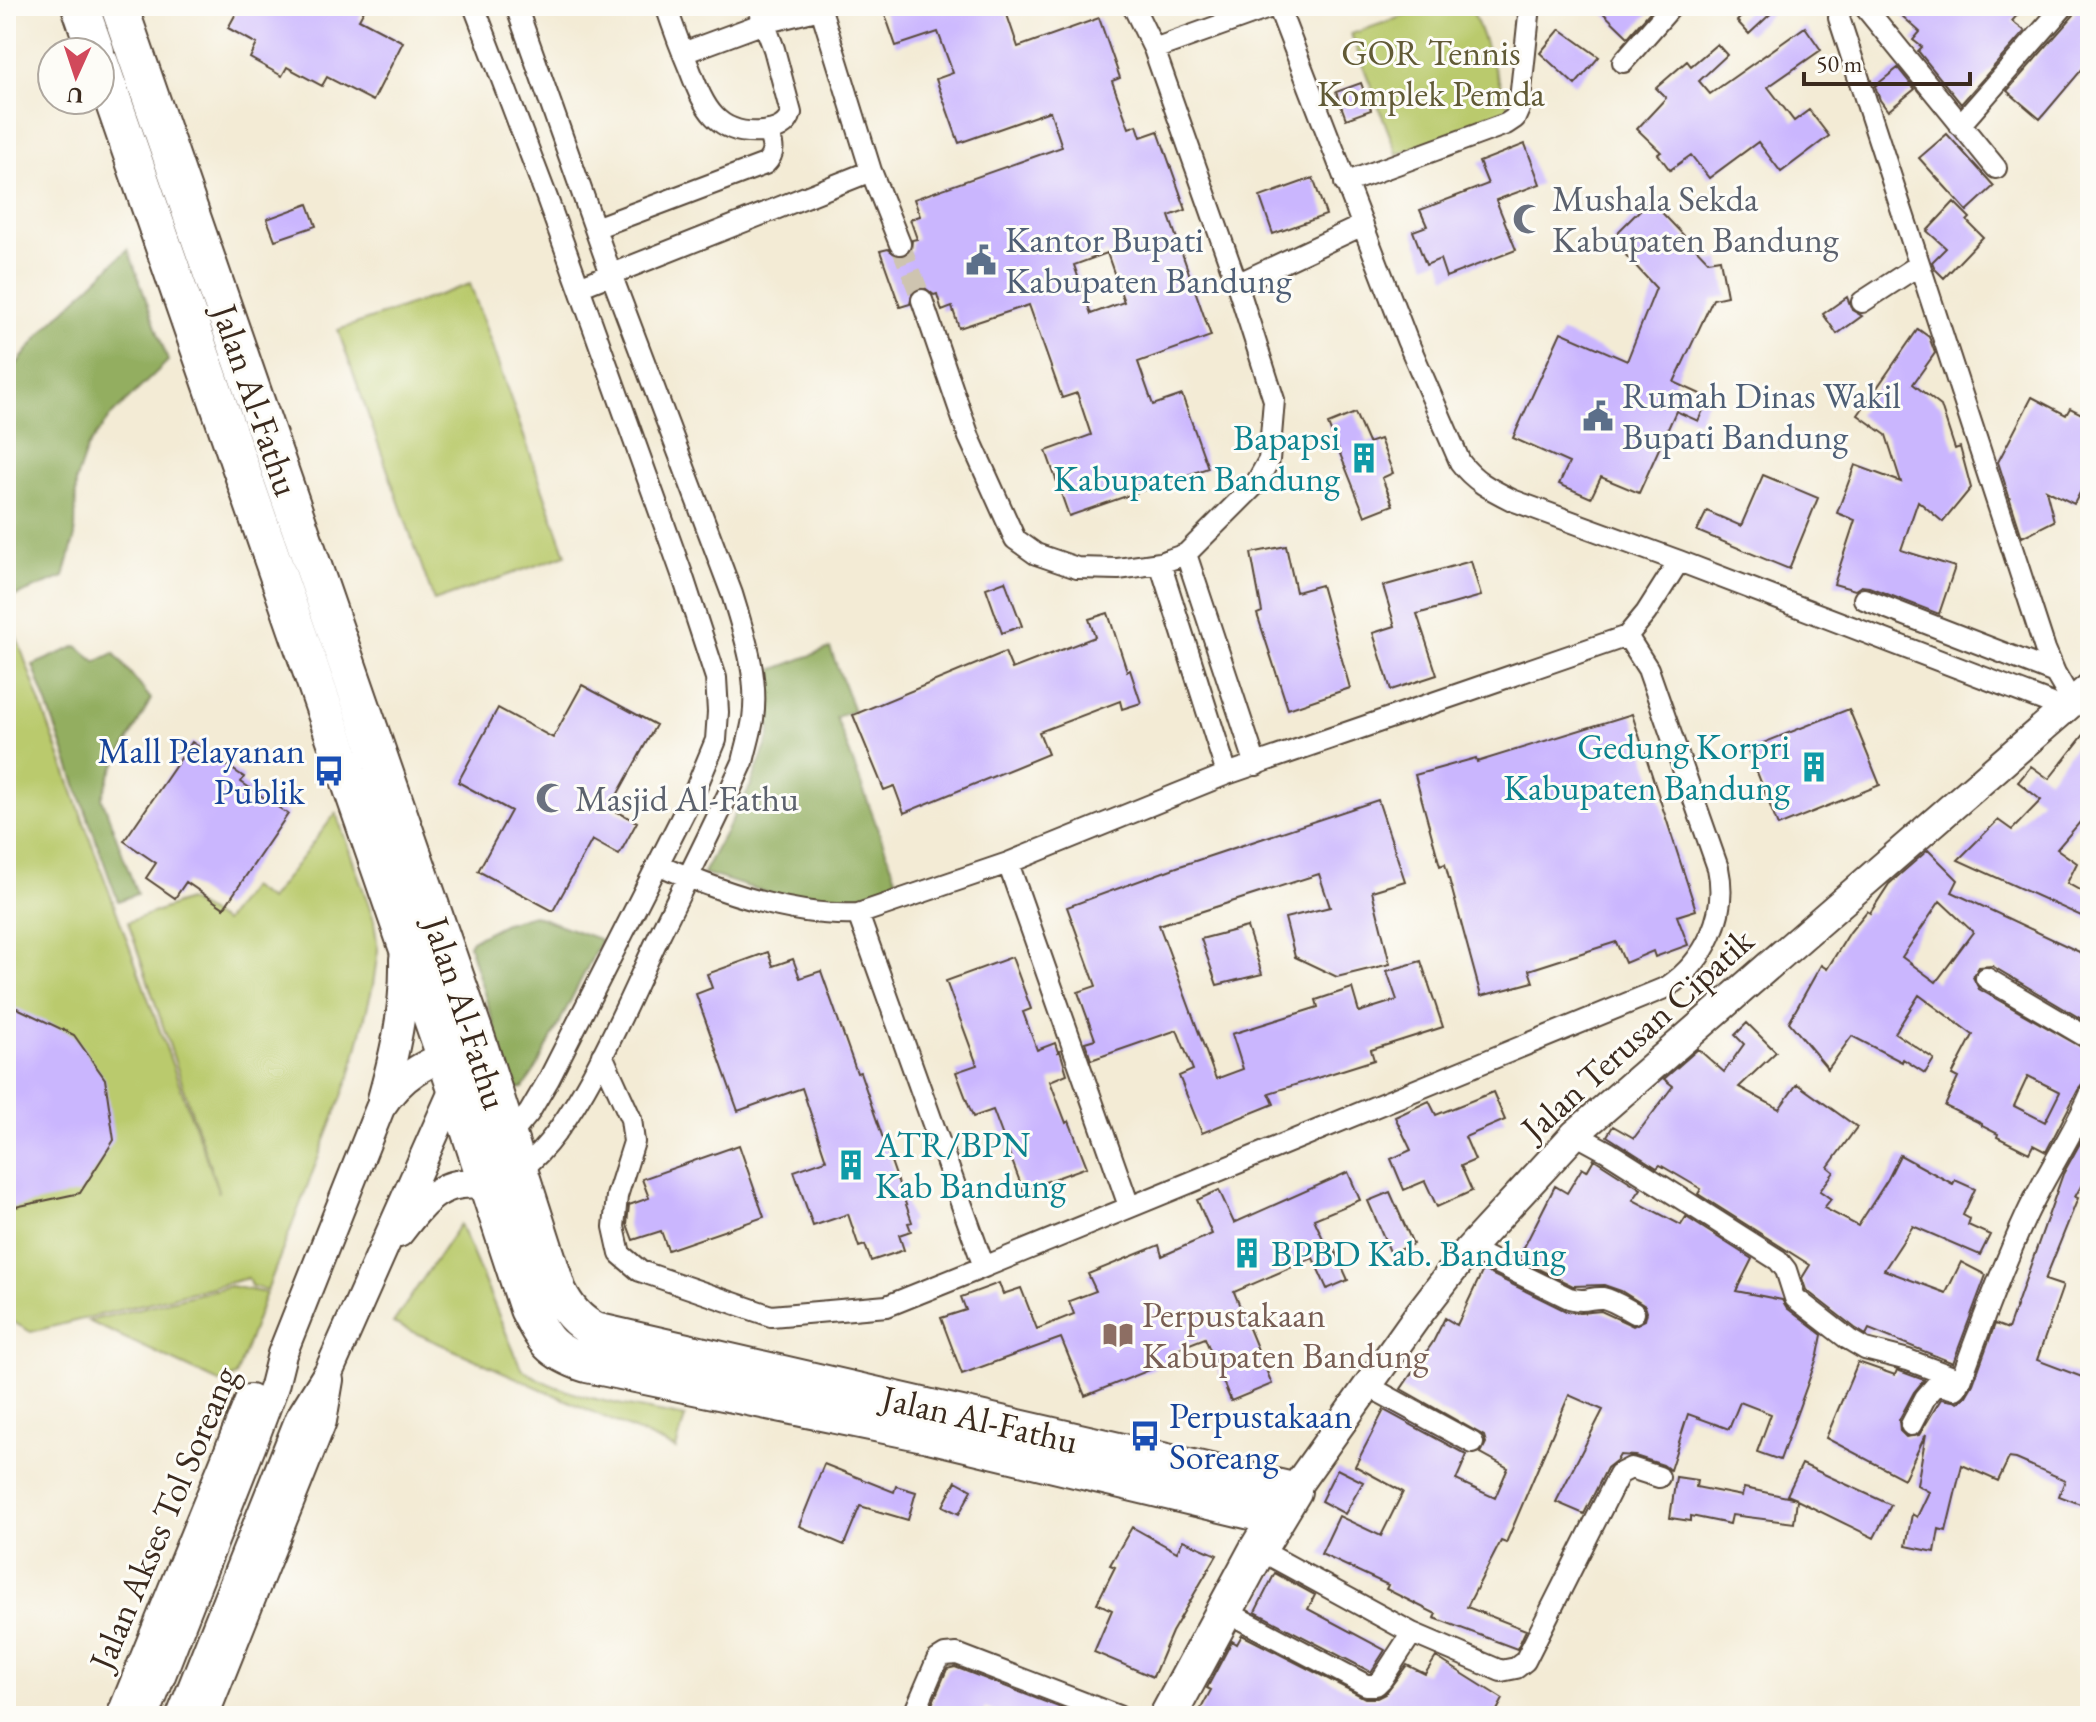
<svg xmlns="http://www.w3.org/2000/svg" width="2096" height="1722" viewBox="0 0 2096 1722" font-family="'EB Garamond',serif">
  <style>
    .green { fill: #baca6d; stroke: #7a7a46; stroke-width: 2 }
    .forest { fill: #93ae60; stroke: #676c3f; stroke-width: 2 }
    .building { fill: #cab6fe; fill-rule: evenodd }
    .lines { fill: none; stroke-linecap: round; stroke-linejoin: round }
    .street-tunnel { stroke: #cec4b0; stroke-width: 20; stroke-dasharray: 20 10; stroke-linecap: butt }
    .street-casing { stroke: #574739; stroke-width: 24 }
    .secondary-casing { stroke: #574739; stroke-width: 32 }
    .highway-casing { stroke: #574739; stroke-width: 40 }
    .street { stroke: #fff; stroke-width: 20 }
    .secondary { stroke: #fff; stroke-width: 28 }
    .highway { stroke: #fff; stroke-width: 36 }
    .labels { text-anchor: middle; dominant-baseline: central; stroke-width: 6; stroke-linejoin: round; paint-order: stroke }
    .park-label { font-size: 36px; fill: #615a36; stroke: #fdfcf7 }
    .worship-label { font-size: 36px; fill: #5b616d; stroke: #fdfcf7; text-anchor: start }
    .service-label { font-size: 36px; fill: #4e5e75; stroke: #fdfcf7; text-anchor: start }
    .street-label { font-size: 36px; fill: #3b2a1e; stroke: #fdfcf7 }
    .culture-label { font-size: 36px; fill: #0d838f; stroke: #fdfcf7; text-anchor: end }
    .transit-label { font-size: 36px; fill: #164399; stroke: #fdfcf7; text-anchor: end }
    .education-label { font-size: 36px; fill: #785e54; stroke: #fdfcf7; text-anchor: start }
  </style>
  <rect width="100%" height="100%" fill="#fdfcf7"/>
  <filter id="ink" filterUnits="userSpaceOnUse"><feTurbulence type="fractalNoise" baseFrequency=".0125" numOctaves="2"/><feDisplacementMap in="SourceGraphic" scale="16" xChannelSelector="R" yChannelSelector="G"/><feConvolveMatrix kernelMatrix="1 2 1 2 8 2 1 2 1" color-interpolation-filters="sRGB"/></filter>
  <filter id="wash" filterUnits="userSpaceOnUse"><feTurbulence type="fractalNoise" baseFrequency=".006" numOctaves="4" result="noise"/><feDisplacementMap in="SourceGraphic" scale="32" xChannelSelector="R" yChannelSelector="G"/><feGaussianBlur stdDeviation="1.8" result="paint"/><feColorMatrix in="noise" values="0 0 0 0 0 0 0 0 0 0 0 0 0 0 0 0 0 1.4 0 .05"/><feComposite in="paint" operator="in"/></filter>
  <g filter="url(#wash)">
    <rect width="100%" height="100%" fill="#f3ebd5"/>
    <path class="green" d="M1433,6h38l39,105 -113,43 -46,-120z
      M470,284l96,271 -132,46 -96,-271z
      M6,608l213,585 -91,-271 59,-22 37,22 26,-35 19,13 67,-87 38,107 4,30 -5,35 -22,88 -84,217 -16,-4 -3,-8 -217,54 -25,-14z
      M460,1224l61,144c42,31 113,38 164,49l-9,32 -283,-126z
      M230,1286l36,7 -30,83 -15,7 -133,-62z"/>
    <path class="forest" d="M128,249l40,112 -58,56 -23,31 -11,32 -1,56 -11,41 -54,21 -4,-11v-215l5,-1 36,-44z
      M77,646l19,16 18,-9 37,46 -41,76 -8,23 35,96 -19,7 -85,-236z
      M830,648l24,63 -18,6 61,163c-15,9 -55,23 -72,23 -41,-2 -83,-19 -122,-30l48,-88 19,-50 -3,-63z
      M533,915l68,25 -64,127 -14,21 -9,1 -45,-144 3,-5 33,-17z"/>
    <g id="blocks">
      <path class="building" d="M240,6h126l-7,13 44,23 -30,59 -46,-24 -5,9 -35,-19 -5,9 -32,-18 7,-14 -29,-16z
        M882,6h122l14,41 81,-29 21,60 -8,3 17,47 8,-3 4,12 17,-6 28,79 -17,6 42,120 -73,26 15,43 29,-10 26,73 -139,48 -23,-65 45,-16 -14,-42 -15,5 -33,-93 -70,23 -7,-21 -10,4 -5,-17 -3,1 -9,-7 -12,3 -3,13 -10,3 -20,-56 8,-2 11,8 12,-6 1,-11 5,-1 -7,-20 10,-3 -6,-17 148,-52 -12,-36 -91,32 -23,-64 17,-6 -15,-41 -42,14zM1107,253l17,49 -33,12 -17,-49z
        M1596,6h59l-27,31z
        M1752,6h27l-30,28 -12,-13z
        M1891,6h134l-13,15 13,10 -64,73 -43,-53 4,-4 -9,-7 7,-8z
        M2077,6h13v54l-50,59 -33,-28 67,-76z
        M1805,27l16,23 -53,37 26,34 15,-11 20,26 -48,36 -23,-30 -49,36 -18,-23 -21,15 -12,-16 3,-2 -24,-23 29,-31 -10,-10 31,-27 4,5 26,-22 10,11 -28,26 11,13z
        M1560,29l39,28 -24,28 -35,-32z
        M1898,68l17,21 -27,22 -8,-11 -5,-14z
        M1361,83l10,27 -25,9 -10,-27z
        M1947,134l47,52 -27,25 -48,-53z
        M1525,144l15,40 -44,16 20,50 -70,27 -6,-18 -14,6 -13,-34 14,-5 -7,-16 68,-26 -9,-22z
        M1313,178l13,37 -53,19 -13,-37z
        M1650,200l58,61 12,-2 7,37 -14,3 -39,83 35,16 -11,23 -22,-10 -37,82 -38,-16 -10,21 -32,-14 10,-21 -56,-25 48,-106 66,29 29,-73 -45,-49z
        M1954,202l16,16 -3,3 16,16 -39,41 -9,-9 -3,-7 14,-14 -19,-17z
        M308,204l8,22 -41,14 -8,-21z
        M1847,297l5,13 10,6 -25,18 -14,-20z
        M1918,329l11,8 6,16 -22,31 28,22 14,43 5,-2 11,41 -28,34 -25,-21 -17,49 54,17 -16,47 -70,-27 -8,-1 -6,4 -21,-6 21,-64 -18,-7 18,-48 46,17 -15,-47 -28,-20z
        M2032,397l34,18 4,-7 20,10v56l-16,30 -28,-14 8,31 -32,16 -24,-75z
        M1355,413l13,30 12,-4 13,34 -11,5 11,27 -28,11 -37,-92z
        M1763,475l55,23 -29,71 -92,-38 10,-20 34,15z
        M1286,546l10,46 25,-7 29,103 -62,21 -31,-95 5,-2 -11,-59z
        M1471,561l10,35 -64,18 20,61 -46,15 -18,-57 22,-7 -12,-40z
        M1005,581l17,45 -20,7 -16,-45z
        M1108,613l19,58 3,-1 11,33 -19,6 -2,-8 -81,31 9,22 -144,59 -10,-27 -10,4 -31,-75 152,-63 7,17 83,-32 -6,-18z
        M582,685l74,40 -46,83 27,14 -18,33 -27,-15 -39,71 -75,-40 33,-60 -53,-29 40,-74 55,30z
        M1849,709l31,76 -102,41 -30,-77z
        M1632,714l64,196 -19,6 11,29 -33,12 -2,-6 -28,12 -9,-21 -87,28 4,12 -52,14 -36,-132 -5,2 -25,-91 61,-17 1,4z
        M2090,727v102l-10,-7 -23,27 20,14 -10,20 23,13v24l-132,-60 40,-40 14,10 29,-30 -23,-18 13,-16 18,13z
        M192,742l52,35 -3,5 47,32 -64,94 -38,-26 -11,16 -29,-20 10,-15 -32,-22z
        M1378,800l27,81 -33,10 18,73 -53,13 -42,-20 -10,-39 45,-11 -11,-33 -160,51 57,154 27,-10 -11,-35 86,-27 -2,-7 36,-12 7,24 38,-12 -10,-29 34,-10 22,66 -72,23 3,10 -105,33 5,11 -72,29 -23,-57 14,-6 -16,-40 -86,30 -6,-18 10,-3 -17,-47 18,-6 -29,-79 110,-40z
        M1928,850l30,30 -6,12 138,65v67l-98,-58 -13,1 -6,10 6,12 111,63v30l-7,2 -5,6 -32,62 -13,-7 -4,8 -32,-16 1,-3 -16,-8v-2l-37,-18 13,-28 -6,-3 21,-40 -54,-40 -24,38 39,26 -9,14 -22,-14 -1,3 -50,-26 -24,33 -39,-47 32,-57 6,4 23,-37 17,-21 3,2 19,-29zM1940,901l33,31 -37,50 -34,-25zM2028,1076l32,16 -15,30 -31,-16z
        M1247,927l15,47 -45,11 -16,-46z
        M768,952l5,14 20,-7 7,19 21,-7 36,102 3,-1 52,150 -4,1 3,8 -12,4 5,15 -33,11 -6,-16 -6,2 -11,-33 -35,12 -19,-55 32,-11 -24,-72 -64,23 -42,-117 16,-6 -5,-14z
        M1012,957l19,52 -8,3 14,38 18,-7 3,9 2,-1 7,23 -17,7 16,42 3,-2 18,46 -64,23 -30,-80 -20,7 -17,-45 21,-7 -31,-84z
        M17,1008l57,27 31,44 9,61 -34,53 -74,16v-197z
        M1747,1023l29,29 -37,35 40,22 18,-25 60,43 -29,40 6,5 -14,19 11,8 -7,9 34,18 30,-47 12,-24 53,29 2,-4 20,9 -12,26 7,4 -2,6 22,10 -10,20 -67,-29 -29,44 62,23 15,-31 25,13 -33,88 -84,-34 -3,6 -11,-7 -49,-38 -4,-12 8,-13 -112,-71 3,-5 -41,-24 -3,3 -50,-32 6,-10 21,12 39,-52 -9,-7 34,-30 26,23 20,-28 -9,-9z
        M1493,1092l12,28 -40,17 10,23 -14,6 11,25 -35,16 -12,-26 -21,9 -13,-31 20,-9 -16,-33 34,-16 7,14z
        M2090,1125v45l-15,27 3,1 -33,82 18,6 -26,74 53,20v118l-6,-3 -4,9 -21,-8 6,-16 -49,-21 -7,-1 -11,23 -36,-16 -16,66 -7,-2 -4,23 -29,-6 6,-32 5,3 12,-25 -12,-7 9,-51 -22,45 -78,-41 32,-76 37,13 2,-5 27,10 -10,12 -15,28 1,11 6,6 13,-2 22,-36 17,3 8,-6 7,-12 22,-60 13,5 55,-155z
        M739,1145l25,72 -96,33 -7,-19 -28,9 -6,-16 2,-19 20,-7 -7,-19z
        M1594,1159l47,30 -8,11 48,25 5,-8 66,42 -16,32 46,9 5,8 35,27 -4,20 -38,105 -23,-8 14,-38 -31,-12 -11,27 -41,-15 -18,56 -7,-5 -28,-9 -15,-1 -3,5 -10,8 -23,46 -28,-12 47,-92 -34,-15 -63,148 -5,-2 -34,66 59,23 -9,19 -83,-31 2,-4 -50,-25 2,-4 -67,-31 18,-38 42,20 22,-44 -48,-26 29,-56 83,45 -11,25 39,18 13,-30 -27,-15 5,-10 -2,-7 -83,-47 32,-47 12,-24 12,7 26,-55 83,41 14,2 21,-2 32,15 12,-6 2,-8 -2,-6 -24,-15 -17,-6 -31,1 -55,-27 37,-73 12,7 15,-25 5,3z
        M1348,1172l12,28 -46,19 16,35 5,-3 13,29 -21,9 -14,-31 -79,34 38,92 -41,17 -26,-63 -31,12 3,9 -92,37 -24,-58 -99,36 -21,-56 25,-8 -5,-13 38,-14 4,11 18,-6 16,41 37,-15 -5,-13 27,-10 -8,-17 71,-29 3,11 50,-22 -15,-34 22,-10 15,33z
        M1390,1192l23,52 -22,10 -23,-53z
        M824,1464l70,28 2,-6 20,6 -8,28 -48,-14 -16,39 -45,-19z
        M1802,1464l89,41 -17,33 -77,-38 -3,23 -62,-8 -2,9 -39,-8v5l-21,-3 6,-41 21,3 -1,7 46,9 2,-8 53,11 -10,-4z
        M1337,1469l26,13 -18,32 -24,-13z
        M956,1481l16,9 -13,24 -16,-8z
        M1132,1527l45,25 6,-12 34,15 -45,77 -19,45 -59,-25 18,-42 -15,-7 18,-36 -5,-2z
        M1275,1573l40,22 -7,14 77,41 -14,22 -116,-60z
        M1242,1635l123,63h12l8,-4 22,-29 18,9 11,-17 67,42 -9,17h-297l14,-26 -4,-2 25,-47 5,3z
        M955,1667l127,49h-77l-20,-8 -4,8h-54l20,-47z"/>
    </g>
  </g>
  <g filter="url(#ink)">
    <use href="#blocks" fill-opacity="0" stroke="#574739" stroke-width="2"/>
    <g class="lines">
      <path class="street-tunnel" d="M900,244l22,56"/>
      <g class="street-casing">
        <path id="street" d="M474,6l73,192 135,376 34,104 2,34 -2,28 -22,53 -145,286 -20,34 -24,29
          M666,6c7,21 15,43 24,64 14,37 27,66 72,62 13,-1 26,-6 29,-19l-17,-64 -16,-43
          M820,6l51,165 29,73
          M1278,6l129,334 53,122c14,19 30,27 52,38l167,61 371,142 11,8
          M1841,6l-2,12 206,631 10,24 17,29
          M1864,6l132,162
          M1154,49l120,-43
          M683,53l81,-30 56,-14
          M1623,62l49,-56
          M1960,125l104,-119
          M1345,183l161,-59 9,-6 4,-9 11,-103
          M595,228l170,-64c11,-11 8,-19 3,-33
          M1237,284l126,-59
          M579,287l292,-116
          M922,300l47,137 46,102 21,15 41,14 41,1 42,-6 26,-9 69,-69 14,-25 5,-60 -37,-116 -83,-235 -21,-43
          M1862,302l57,-37
          M1186,554l70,211
          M1160,563l67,211
          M1864,599l191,74
          M1008,863l121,343
          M858,914l150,-51 219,-89 400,-138
          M1986,978l104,61
          M602,1055l29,64 3,23 -17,54 -3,31 6,27 20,17 131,45 116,-10 97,-39 -126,-353c-66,3 -138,-22 -198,-49
          M1575,1134l33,18 170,108 8,10 9,28 53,41 17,10 43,11 53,20c20,-56 41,-112 66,-166 19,-40 45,-78 63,-119
          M515,1173c58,-33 115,-177 145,-239 28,-57 57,-114 83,-172 3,-14 8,-29 10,-43 6,-43 -9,-85 -21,-125l-121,-320 -95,-268
          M1469,1249l100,49c18,5 20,-1 34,0 10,2 22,10 31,15
          M984,1267l683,-280c39,-26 61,-73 51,-119l-70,-199 -21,-33 19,-23 33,-52
          M1368,1386l105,57
          M1911,1425l14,-27 12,-14 18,5 2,-2
          M1225,1611l141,74h10l6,-6 30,-46 -154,-84
          M1412,1633l89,38 15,-3 9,-7 94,-187 12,-6 28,9
          M913,1716l24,-56 8,-5 12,-1 161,62"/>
      </g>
      <g class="secondary-casing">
        <path id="secondary" d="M382,1099c13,-47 23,-90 22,-140
          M399,1233c25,-32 42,-56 87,-48
          M1293,1491l125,-176 51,-66 106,-115 515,-447
          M121,1716l129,-317
          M145,1716l108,-274 21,-56 8,-32 98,-246c23,-35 45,-44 83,-60
          M181,1716l119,-298 29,-47 130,-293
          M204,1716l118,-295 7,-41"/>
      </g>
      <g class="highway-casing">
        <path id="highway" d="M80,6l16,46
          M119,6l359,1036 80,249c9,18 19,30 37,40l698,160 -35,58 -90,167
          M100,63l345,993 83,253c16,32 23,43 59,55l342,70 347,83"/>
      </g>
      <use href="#street" class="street"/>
      <use href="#secondary" class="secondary"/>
      <use href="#highway" class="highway"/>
    </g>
  </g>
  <defs>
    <g id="mosque-bare" transform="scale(2.4)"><path d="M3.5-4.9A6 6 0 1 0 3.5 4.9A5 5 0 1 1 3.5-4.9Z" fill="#6b7280" stroke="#fdfcf7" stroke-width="2.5" paint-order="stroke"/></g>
    <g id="civic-bare" transform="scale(2.4)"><path d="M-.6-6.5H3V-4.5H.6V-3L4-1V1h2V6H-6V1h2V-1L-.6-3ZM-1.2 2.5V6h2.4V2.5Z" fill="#5c6f8a" stroke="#fdfcf7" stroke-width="2.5" paint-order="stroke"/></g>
    <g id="building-bare" transform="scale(2.4)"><path d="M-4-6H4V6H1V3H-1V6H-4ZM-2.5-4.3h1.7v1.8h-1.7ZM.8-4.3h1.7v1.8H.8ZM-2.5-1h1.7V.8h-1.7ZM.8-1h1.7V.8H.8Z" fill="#0f9aa8" stroke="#fdfcf7" stroke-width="2.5" paint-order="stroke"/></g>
    <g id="bus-bare" transform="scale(2.4)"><path d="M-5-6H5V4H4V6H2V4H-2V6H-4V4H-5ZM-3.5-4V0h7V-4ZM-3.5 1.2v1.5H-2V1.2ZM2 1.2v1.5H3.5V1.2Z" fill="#1a4fb4" stroke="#fdfcf7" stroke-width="2.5" paint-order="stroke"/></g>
    <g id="library-bare" transform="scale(2.4)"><path d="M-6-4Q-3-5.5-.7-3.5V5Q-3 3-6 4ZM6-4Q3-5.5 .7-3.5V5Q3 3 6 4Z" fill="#8d6e63" stroke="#fdfcf7" stroke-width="2.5" paint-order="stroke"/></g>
  </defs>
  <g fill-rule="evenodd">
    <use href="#mosque-bare" x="1528" y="219"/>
    <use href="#civic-bare" x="981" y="260"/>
    <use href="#civic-bare" x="1598" y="416"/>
    <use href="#building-bare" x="1364" y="458"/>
    <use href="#building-bare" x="1814" y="767"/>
    <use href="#bus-bare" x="329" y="771"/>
    <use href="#mosque-bare" x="551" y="798"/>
    <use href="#building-bare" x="851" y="1165"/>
    <use href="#building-bare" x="1247" y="1253"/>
    <use href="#library-bare" x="1118" y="1335"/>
    <use href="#bus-bare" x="1145" y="1436"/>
  </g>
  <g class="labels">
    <g class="park-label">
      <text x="1431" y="52">GOR Tennis<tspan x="1431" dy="41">Komplek Pemda</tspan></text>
    </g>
    <g class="worship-label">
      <text x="1552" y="198">Mushala Sekda<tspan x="1552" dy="41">Kabupaten Bandung</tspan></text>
      <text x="575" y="798">Masjid Al-Fathu</text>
    </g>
    <g class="service-label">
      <text x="1005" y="239">Kantor Bupati<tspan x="1005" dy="41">Kabupaten Bandung</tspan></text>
      <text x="1622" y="395">Rumah Dinas Wakil<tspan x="1622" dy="41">Bupati Bandung</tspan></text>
    </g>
    <g class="street-label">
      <text transform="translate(256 400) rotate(71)">Jalan Al-Fathu</text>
      <text transform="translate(466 1013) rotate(72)">Jalan Al-Fathu</text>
      <text transform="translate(1637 1034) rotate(-42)">Jalan Terusan Cipatik</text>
      <text transform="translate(980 1419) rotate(13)">Jalan Al-Fathu</text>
      <text transform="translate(163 1518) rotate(-67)">Jalan Akses Tol Soreang</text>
    </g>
    <g class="culture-label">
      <text x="1340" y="437">Bapapsi<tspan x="1340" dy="41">Kabupaten Bandung</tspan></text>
      <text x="1790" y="746">Gedung Korpri<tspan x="1790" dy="41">Kabupaten Bandung</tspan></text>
      <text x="875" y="1144" text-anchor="start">ATR/BPN<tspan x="875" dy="41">Kab Bandung</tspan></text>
      <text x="1271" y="1253" text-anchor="start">BPBD Kab. Bandung</text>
    </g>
    <g class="transit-label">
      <text x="305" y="750">Mall Pelayanan<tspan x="305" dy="41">Publik</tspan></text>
      <text x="1169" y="1415" text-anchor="start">Perpustakaan<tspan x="1169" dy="41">Soreang</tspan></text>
    </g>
    <g class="education-label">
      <text x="1142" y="1314">Perpustakaan<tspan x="1142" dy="41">Kabupaten Bandung</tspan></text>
    </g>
  </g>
  <rect width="2096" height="1722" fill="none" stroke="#fdfcf7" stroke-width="32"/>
  <g transform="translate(76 76) rotate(183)"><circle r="38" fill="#fdfcf7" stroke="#afa8a0" stroke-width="2"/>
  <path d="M0-6L14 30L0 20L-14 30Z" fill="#d1495b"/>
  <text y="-12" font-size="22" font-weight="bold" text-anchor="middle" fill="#3b2a1e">U</text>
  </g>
  <path d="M1804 72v12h166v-12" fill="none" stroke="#3b2a1e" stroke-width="4"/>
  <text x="1816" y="72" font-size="24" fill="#3b2a1e" stroke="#fdfcf7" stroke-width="6" paint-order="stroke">50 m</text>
</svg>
